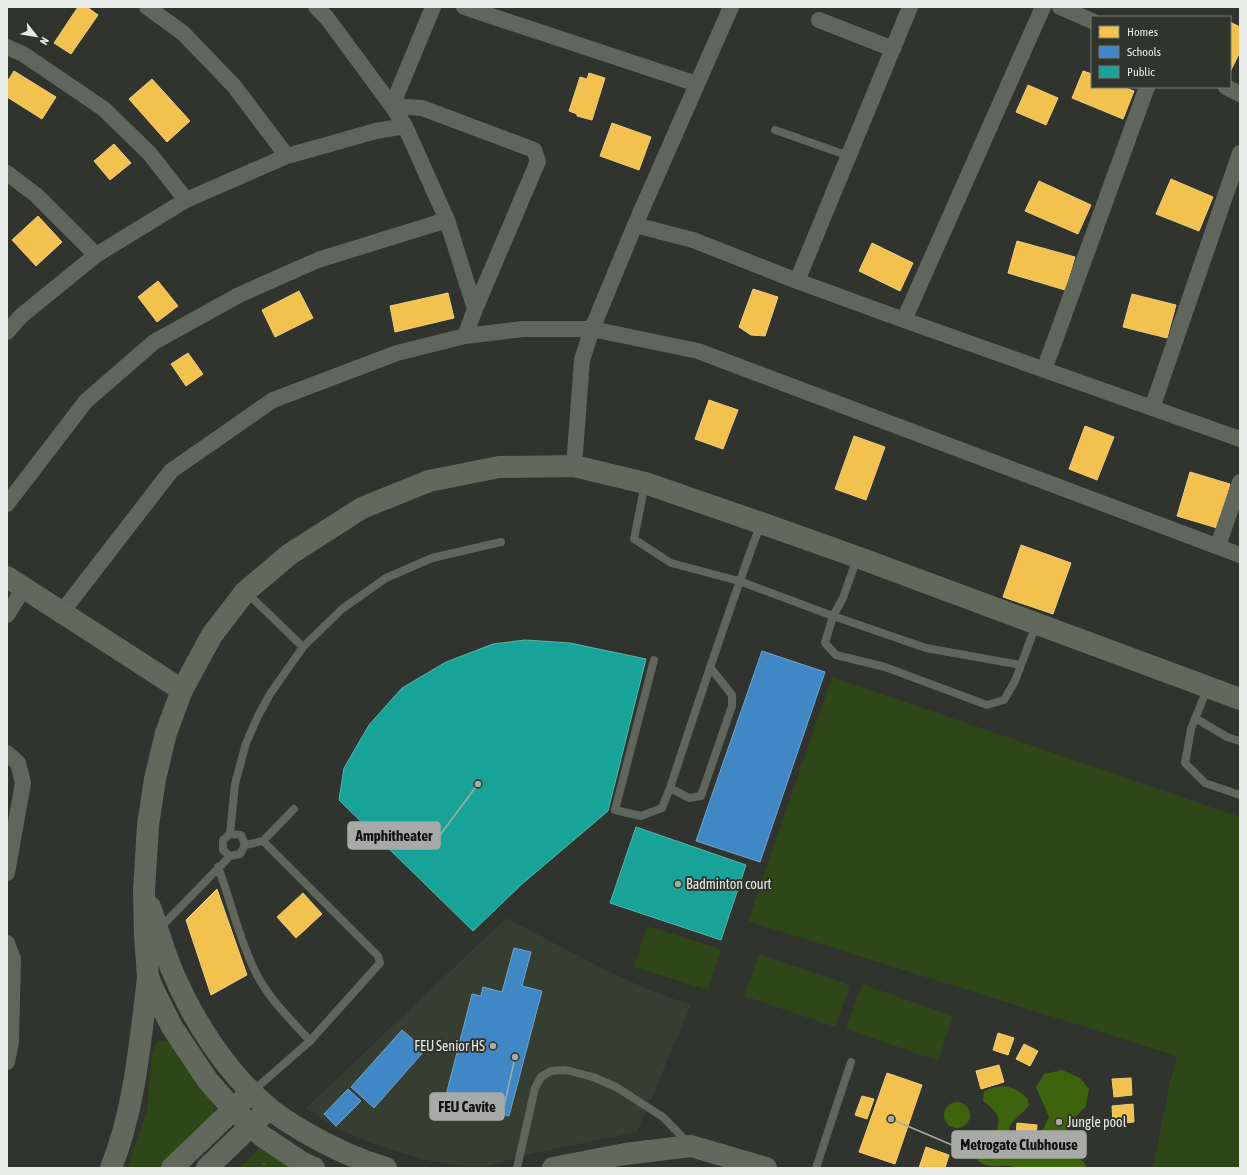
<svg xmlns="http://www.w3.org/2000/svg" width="1247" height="1175" viewBox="0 0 1247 1175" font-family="'Asap Condensed',sans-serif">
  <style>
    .built { fill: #363d31 }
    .green { fill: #2f4618 }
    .water { fill: #3d630c }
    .homes { fill: #f2c14e; stroke: #efcd7c }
    .schools { fill: #3f88c5; stroke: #71a5cf }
    .public { fill: #17a398; stroke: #55b8af }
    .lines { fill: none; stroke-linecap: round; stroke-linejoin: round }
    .path { stroke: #636860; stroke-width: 2.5; stroke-dasharray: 1 3; stroke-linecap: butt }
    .lane { stroke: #60665b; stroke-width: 8 }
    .street { stroke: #60665b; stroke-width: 16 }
    .secondary { stroke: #61695c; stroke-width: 22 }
    .poi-dot { fill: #a7aaa6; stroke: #30342d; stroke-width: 1.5 }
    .labels { text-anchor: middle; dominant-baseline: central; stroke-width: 4; stroke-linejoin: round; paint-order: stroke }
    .poi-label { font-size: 14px; fill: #e7eae6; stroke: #30342d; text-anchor: start }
    .leader { fill: none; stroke: #a7aaa6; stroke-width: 1.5 }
    .callout-dot { fill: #a7aaa6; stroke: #30342d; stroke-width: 1.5 }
    .callout { fill: #a7aaa6; stroke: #a7aaa6; stroke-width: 1.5 }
    .callout-label { font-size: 15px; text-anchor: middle; font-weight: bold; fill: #111 }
  </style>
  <rect width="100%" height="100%" fill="#30332e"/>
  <path class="built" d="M506,918l96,50 47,22 42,15 -54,127 -102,21 -55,15 -51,-7 -53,-16 -42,-18 -28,-19z"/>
  <path class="green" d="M832,677l408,140v351h-87l16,-82 8,-30 -429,-135z
    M647,926l74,23 -13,41 -74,-23z
    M759,954l91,31 -15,42 -91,-31z
    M862,984l91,32 -15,45 -92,-32z
    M157,1041h14l14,17 36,59 -55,51h-39l20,-57 5,-58z
    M262,1146l40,22h-63z"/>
  <path class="water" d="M1062,1070l18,8 9,11 -3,17 -19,20 -2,19 6,8 13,9 3,6h-71c-16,-8 -31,7 -43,-14l10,-6c1,-9 8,-11 13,-18 8,-12 -4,-23 -13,-29l1,-10c18,-8 29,-6 43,7l2,7c-13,18 -28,16 -15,42l24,3 4,-18 7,-15 -13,-30 8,-13z
    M944 1115a13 13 0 1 1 26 0a13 13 0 1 1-26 0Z"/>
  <path class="homes" d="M78,7h9l11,8 -27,39 -17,-11z
    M1230,22l10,5v25l-10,20z
    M14,71l42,26 -14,22 -35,-22v-15z
    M1083,71l9,3v13h31l11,4 -11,28 -51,-21z
    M589,73l16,5 -13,42 -15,-4v-2l-8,-3 11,-34 7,2z
    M152,79l38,42 -23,21 -38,-43z
    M1028,85l30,13 -12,27 -30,-13z
    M612,123l39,14 -12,33 -39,-14z
    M114,144l17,19 -21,17 -16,-19z
    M1171,179l42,18 -14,34 -43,-17z
    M1039,181l52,24 -13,29 -53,-23z
    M38,216l24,26 -26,24 -24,-26z
    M1017,241l58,16 -10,33 -57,-17z
    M872,243l41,20 -13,28 -41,-20z
    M158,281l20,25 -21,16 -19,-25z
    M753,289l25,8 -13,39 -14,-1 -12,-8z
    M299,291l14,27 -38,19 -13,-27z
    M448,293l6,25 -59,14 -5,-26z
    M1132,294l44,11 -9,33 -44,-11z
    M188,353l15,21 -17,12 -15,-22z
    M709,400l29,10 -15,39 -28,-10z
    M1085,426l29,11 -17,43 -28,-11z
    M854,436l31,11 -19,53 -31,-11z
    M1190,472l40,12 -13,44 -40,-12z
    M1021,545l50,18 -18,51 -50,-17z
    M217,889l30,86 -36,20 -25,-75z
    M303,893l19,21 -26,24 -19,-21z
    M998,1033l16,5 -6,17 -15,-5z
    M1024,1044l14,7 -8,15 -14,-7z
    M999,1065l5,17 -23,7 -5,-18z
    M887,1073l35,12 -27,79 -36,-12z
    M1131,1078l1,17 -18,2 -2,-18z
    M862,1096l12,3 -7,20 -12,-4z
    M1133,1104l1,18 -21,2 -1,-18z
    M1017,1123l20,2 -2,23 -20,-2z
    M926,1147l23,8 -4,13h-26z"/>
  <path class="schools" d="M762,651l63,21 -65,190 -64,-21z
    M514,948l17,4 -9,34 20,5 -33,125 -36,-9 1,-5 -28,-7 26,-101 9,2 2,-9 19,5z
    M402,1030l23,20 -51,58 -23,-21z
    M348,1089l13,12 -25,25 -12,-12z"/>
  <path class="public" d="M525,640l45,3 76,16 -38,152 -86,73 -49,47 -134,-131 5,-32 25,-43 33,-37 44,-26 47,-18z
    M636,827l110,38 -25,75 -111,-37z"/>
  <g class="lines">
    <path class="path" d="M262,1168l3,-7"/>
    <path class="lane" d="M775,130l74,26
      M645,484l-11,55 37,24 68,18 94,35 93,32 95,17
      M857,558l-14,40 -10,18 -8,27 11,12 49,12 102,38 17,-5 11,-19 21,-56
      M246,592l57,55
      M654,660l-39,150 26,6 21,-8 8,-20
      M710,667l22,28v11l-31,90 -12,2 -19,-10c29,-88 58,-177 91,-265
      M1207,689l-16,40 -6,34 20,20 35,12
      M1195,718l32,19 13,4
      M230,834l5,-50 11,-41 12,-27 12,-22 33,-47 39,-38 44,-31 46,-20 69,-16
      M230,834l11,1 4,10 -5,9 -10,2 -7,-6v-10z
      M263,841l31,-32
      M245,845l18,-4 115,115 2,7 -70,78 -57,50
      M218,867c13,34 20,69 36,102 13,28 36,50 56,72
      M160,928l70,-72
      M517,1168l18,-80 6,-11 10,-6 15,-1 27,7 23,10 47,30 26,27
      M816,1168l35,-106"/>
    <path class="street" d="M147,7l36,26 51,53 53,70
      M316,7l11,11 65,88 13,20 42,94 28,89 -10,27
      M433,7l-41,99 30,2 112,42 4,11 -63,148
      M464,7l233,77
      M1060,7l32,14
      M819,20l74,29
      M7,47l16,7 81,55 46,45 36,46
      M1226,87l14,7
      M7,173l29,22 60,60
      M635,225l58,15 104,41 107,39 336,119
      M797,281l113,-274
      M904,320l139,-313
      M7,332l14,-16 75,-61 90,-55 101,-44 89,-25 29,-5
      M1044,370l103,-283
      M1152,408l88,-255
      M574,466l8,-106 10,-31 43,-104 96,-218
      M7,504l79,-103 68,-59 85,-47 79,-35 129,-40
      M1218,546l22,-64
      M62,612l109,-141 102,-71 124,-47 68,-17 58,-7h69l106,22 542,204
      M7,615l17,-27
      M7,753l11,10 5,20 -16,90
      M7,943l6,16 -2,83 -4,20"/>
    <path class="secondary" d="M7,577l175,113
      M150,907c7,20 13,41 21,61 21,51 56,106 99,141 10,8 21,15 33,22 27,16 52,28 83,37
      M111,1168c24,-60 29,-126 37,-190
      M172,1168l71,-68
      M207,1168l54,-52
      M314,1168l-13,-6 -39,-26 -29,-27 -25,-28 -36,-54 -19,-38 -5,-12 -3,-41 -1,-45 4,-66 7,-46 11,-46 16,-43 30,-55 33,-43 45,-38 72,-46 67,-27 70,-14 75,-1 71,17 116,40 96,34 383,142
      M553,1168l72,-14 66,-8 75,22"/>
  </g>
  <g class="poi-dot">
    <circle cx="678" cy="884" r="4"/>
    <circle cx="493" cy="1046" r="4"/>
    <circle cx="1059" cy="1122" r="4"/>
  </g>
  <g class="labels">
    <g class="poi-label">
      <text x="686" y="884">Badminton court</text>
      <text x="485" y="1046" text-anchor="end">FEU Senior HS</text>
      <text x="1067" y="1122">Jungle pool</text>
    </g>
  </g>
  <path class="leader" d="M478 784L440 835M515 1057L504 1107M891 1119L952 1145"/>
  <g class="callout-dot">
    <circle cx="478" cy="784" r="4"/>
    <circle cx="515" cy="1057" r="4"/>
    <circle cx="891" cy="1119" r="4"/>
  </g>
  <g class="callout">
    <rect x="348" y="822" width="92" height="27" rx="4"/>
    <rect x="430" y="1093" width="74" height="27" rx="4"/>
    <rect x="952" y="1131" width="134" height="27" rx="4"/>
  </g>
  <g class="callout-label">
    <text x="394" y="841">Amphitheater</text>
    <text x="467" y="1112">FEU Cavite</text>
    <text x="1019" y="1150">Metrogate Clubhouse</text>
  </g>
  <rect width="1247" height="1175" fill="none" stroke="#e7eae6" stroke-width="16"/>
  <rect x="1091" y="16" width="140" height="72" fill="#30342d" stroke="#797d77"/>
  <rect x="1099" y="26" width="20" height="12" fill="#f2c14e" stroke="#797d77"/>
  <text x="1127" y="36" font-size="12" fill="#e7eae6">Homes</text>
  <rect x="1099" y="46" width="20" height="12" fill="#3f88c5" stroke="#797d77"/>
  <text x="1127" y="56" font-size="12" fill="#e7eae6">Schools</text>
  <rect x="1099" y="66" width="20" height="12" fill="#17a398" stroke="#797d77"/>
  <text x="1127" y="76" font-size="12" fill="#e7eae6">Public</text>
  <g transform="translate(36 36) rotate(121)" stroke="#30342d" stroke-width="3" paint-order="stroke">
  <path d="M0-3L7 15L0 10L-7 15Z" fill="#e7eae6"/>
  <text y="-6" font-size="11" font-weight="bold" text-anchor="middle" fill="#e7eae6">N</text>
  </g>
</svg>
